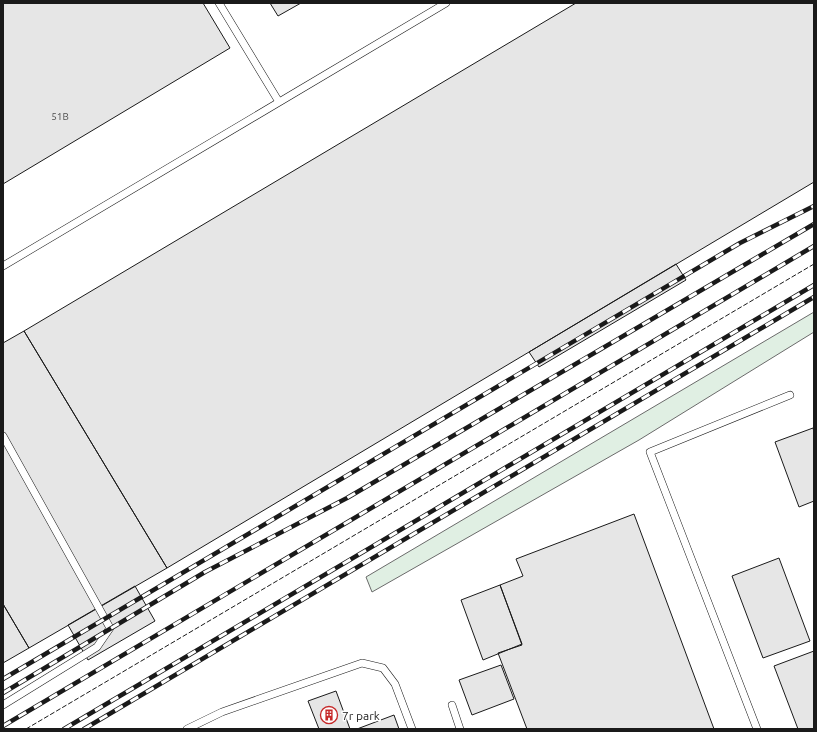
<svg xmlns="http://www.w3.org/2000/svg" width="817" height="732" viewBox="0 0 817 732" font-family="Ubuntu,sans-serif">
  <style>
    .green { fill: #e0efe3; stroke: #6a6a6a }
    .building { fill: #e6e6e6; stroke: #1a1a1a }
    .lines { fill: none; stroke-linecap: round; stroke-linejoin: round }
    .service-casing { stroke: #1a1a1a; stroke-width: 8 }
    .service { stroke: #fff; stroke-width: 7 }
    .rail-casing { stroke: #1a1a1a; stroke-width: 4.5 }
    .rail { stroke: #fff; stroke-width: 3; stroke-dasharray: 9; stroke-linecap: butt }
    .fence { stroke: #1a1a1a; stroke-width: 1; stroke-dasharray: 5 2; stroke-linecap: butt }
    .labels { text-anchor: middle; dominant-baseline: central; stroke-width: 3; stroke-linejoin: round; paint-order: stroke }
    .number-label { font-size: 10px; fill: #4d4d4d }
    .poi-label { font-size: 12px; fill: #1a1a1a; stroke: #fff; text-anchor: start }
  </style>
  <rect width="100%" height="100%" fill="#fff"/>
  <path class="green" d="M814,312v20l-175,108 -267,152 -6,-15z"/>
  <path class="building" d="M3,3h200l27,45 -227,136z
    M270,3h31l-23,13z
    M576,3h238v179l-647,386 -143,-237z
    M676,264l10,16 -147,87 -10,-15z
    M24,331l143,237 -138,80 -26,-44v-261z
    M813,428l1,4v69l-15,6 -24,-65z
    M634,514l80,215h-187l-29,-76 24,-8 -22,-60 23,-9 -7,-17z
    M779,558l31,83 -47,17 -31,-82z
    M500,585l22,59 -39,16 -22,-60z
    M135,586l20,35 -67,39 -20,-35z
    M3,604l26,44 -26,15z
    M814,651v78h-16l-24,-63z
    M501,665l13,34 -42,16 -13,-35z
    M336,691l14,38h-31l-11,-28z
    M394,715l5,14h-42z"/>
  <g class="lines">
    <g class="service-casing">
      <path id="service" d="M219,3l60,99
        M3,266l443,-263
        M3,436l107,192 -13,19 -94,58
        M452,705l8,24
        M187,729l35,-17 140,-49 21,5 12,16 17,45
        M757,729l-107,-277 140,-57"/>
    </g>
    <use href="#service" class="service"/>
    <g class="rail-casing">
      <path id="rail" d="M3,679l737,-436 74,-37
        M3,693l202,-121 142,-74 467,-274
        M3,726l811,-480
        M64,729l750,-444
        M84,729l730,-432"/>
    </g>
    <use href="#rail" class="rail"/>
    <path class="fence" d="M26,729l788,-465"/>
  </g>
  <defs>
    <g id="building-ring" transform="scale(0.9)"><circle r="9.5" fill="#fff" stroke="#c62828" stroke-width="1.5"/><path d="M-4-6H4V6H1V3H-1V6H-4ZM-2.5-4.3h1.7v1.8h-1.7ZM.8-4.3h1.7v1.8H.8ZM-2.5-1h1.7V.8h-1.7ZM.8-1h1.7V.8H.8Z" fill="#c62828"/></g>
  </defs>
  <g fill-rule="evenodd">
    <use href="#building-ring" x="329" y="715"/>
  </g>
  <g class="labels">
    <g class="number-label">
      <text x="60" y="116">51B</text>
    </g>
    <g class="poi-label">
      <text x="342" y="715">7r park</text>
    </g>
  </g>
  <rect width="817" height="732" fill="none" stroke="#1a1a1a" stroke-width="8"/>
</svg>
